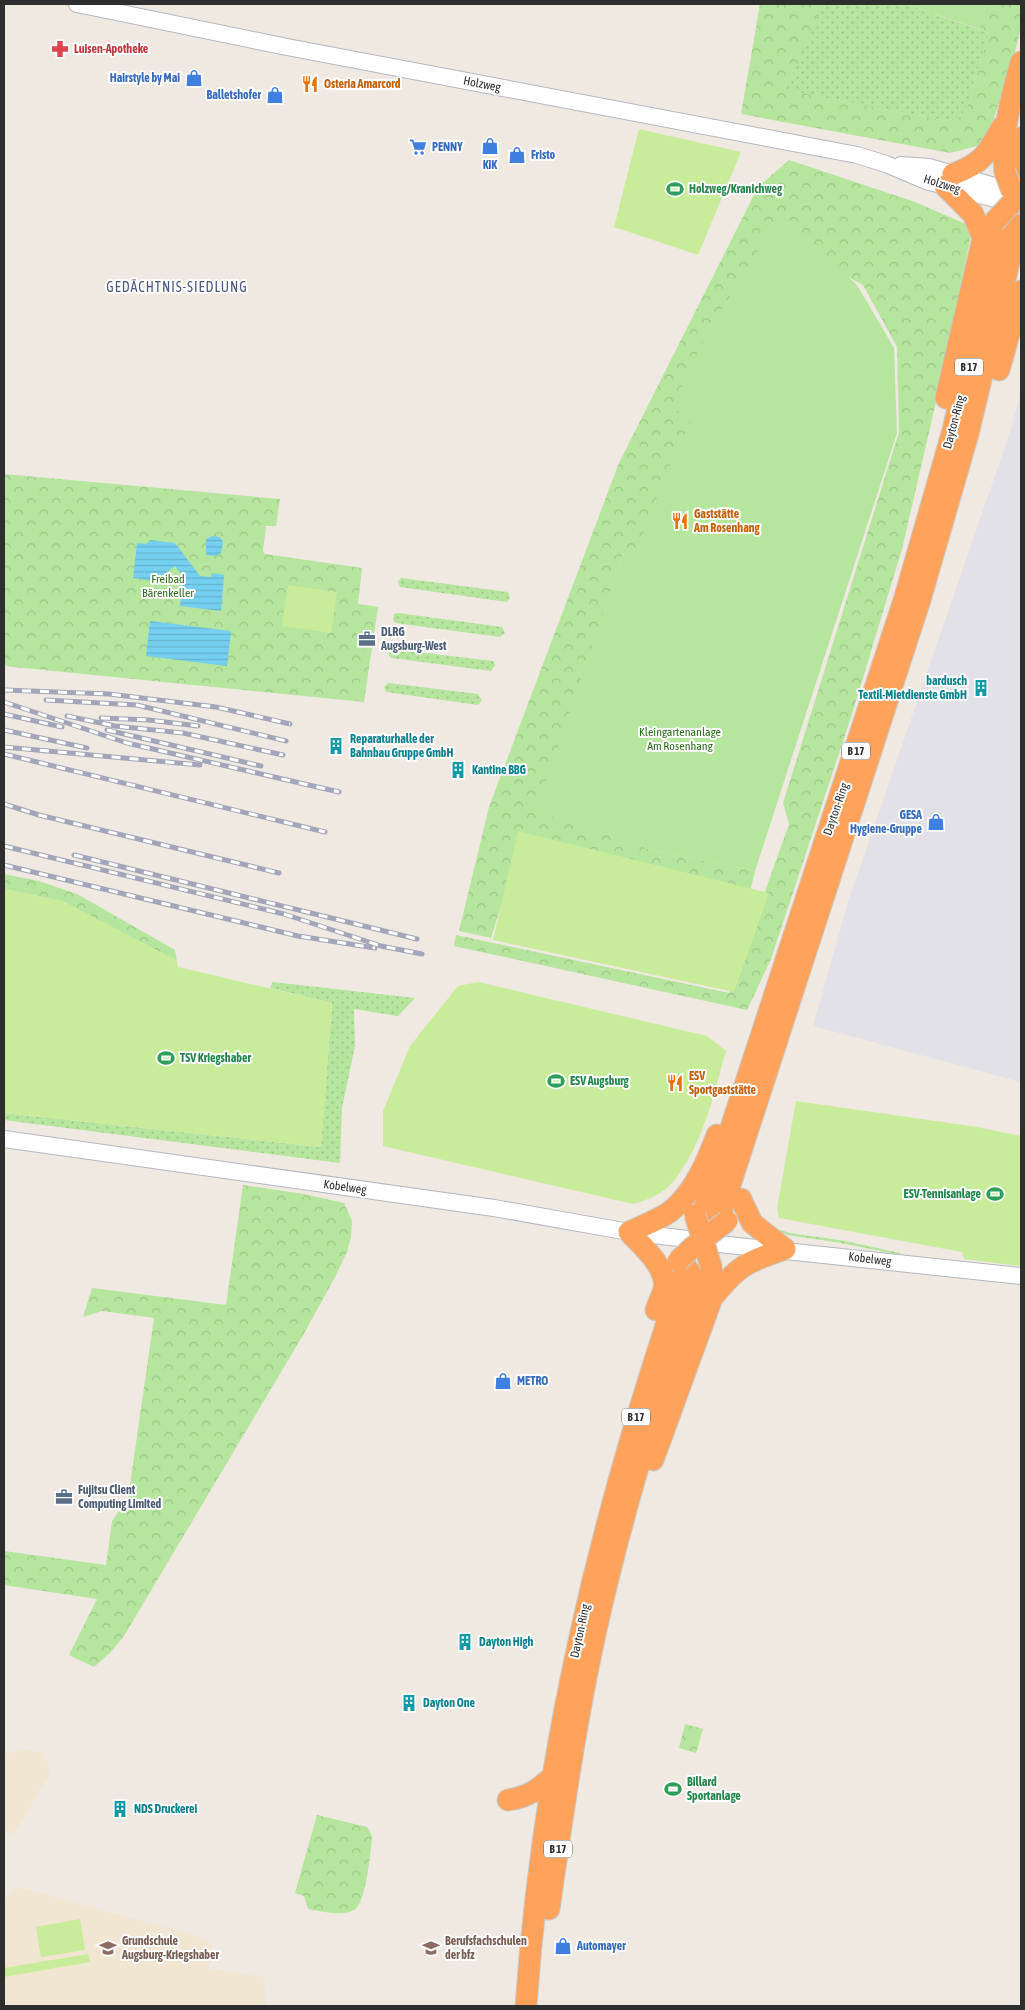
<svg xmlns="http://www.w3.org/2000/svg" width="1025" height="2010" viewBox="0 0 1025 2010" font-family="'Asap Condensed',sans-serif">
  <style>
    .industrial { fill: #e3e1e8 }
    .education { fill: #f0e6d1 }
    .grass { fill: url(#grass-dots) }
    .forest { fill: url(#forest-crowns) }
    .garden { fill: #b6e59e }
    .pitch { fill: #c9ec9a }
    .water { fill: url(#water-rules) }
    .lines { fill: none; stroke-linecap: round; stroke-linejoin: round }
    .highway-tunnel { stroke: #c8c4bd; stroke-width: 21; stroke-dasharray: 21 11; stroke-linecap: butt }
    .secondary-casing { stroke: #b4b7c1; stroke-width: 18 }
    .highway-casing { stroke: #c9c9c9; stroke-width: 23 }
    .secondary { stroke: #fff; stroke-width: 16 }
    .highway { stroke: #ffa35c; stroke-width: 21 }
    .rail-casing { stroke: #a3a6b8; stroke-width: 5 }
    .rail { stroke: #fff; stroke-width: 3; stroke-dasharray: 9; stroke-linecap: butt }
    .highway-bridge-casing { stroke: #c9c9c9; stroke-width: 23; stroke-linecap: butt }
    .highway-bridge { stroke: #ffa35c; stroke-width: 21 }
    .labels { text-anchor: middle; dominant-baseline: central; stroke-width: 4; stroke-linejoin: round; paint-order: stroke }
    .shield { fill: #fff; stroke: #6d6d6d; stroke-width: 1 }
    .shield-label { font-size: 11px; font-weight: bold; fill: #2e2e2e }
    .health-label { font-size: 12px; font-weight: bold; fill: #be3a42; stroke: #fff; text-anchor: start }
    .shop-label { font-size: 12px; font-weight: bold; fill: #366cbe; stroke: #fff; text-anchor: start }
    .food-label { font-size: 12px; font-weight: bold; fill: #c56008; stroke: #fff; text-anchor: start }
    .street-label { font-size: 12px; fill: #2e2e2e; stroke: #fff }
    .leisure-label { font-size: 12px; font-weight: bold; fill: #27864d; stroke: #fff; text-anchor: start }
    .park-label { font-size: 12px; fill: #2c6e1b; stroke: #fff }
    .service-label { font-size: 12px; font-weight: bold; fill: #4e5e75; stroke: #fff; text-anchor: start }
    .culture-label { font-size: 12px; font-weight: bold; fill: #0d838f; stroke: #fff; text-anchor: start }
    .education-label { font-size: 12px; font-weight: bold; fill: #785e54; stroke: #fff; text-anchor: start }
    .neighbourhood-label { font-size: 14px; letter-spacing: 1px; fill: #4d5680; stroke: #fff }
  </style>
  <defs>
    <pattern id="grass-dots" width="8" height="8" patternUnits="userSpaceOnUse" patternTransform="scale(1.25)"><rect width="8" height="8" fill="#b6e59e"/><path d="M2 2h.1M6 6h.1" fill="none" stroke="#9dc588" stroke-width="1.8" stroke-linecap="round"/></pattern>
    <pattern id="forest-crowns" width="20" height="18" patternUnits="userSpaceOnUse" patternTransform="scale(1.25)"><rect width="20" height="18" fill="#b6e59e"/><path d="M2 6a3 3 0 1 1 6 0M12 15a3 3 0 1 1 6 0" fill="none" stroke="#9dc588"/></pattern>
    <pattern id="water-rules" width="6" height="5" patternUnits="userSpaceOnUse" patternTransform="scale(1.25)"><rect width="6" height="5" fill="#75cff0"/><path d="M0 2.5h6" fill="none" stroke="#66b2ce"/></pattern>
  </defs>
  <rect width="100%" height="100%" fill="#efe9e1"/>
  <path class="industrial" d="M1021,392v690l-208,-56 35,-124 162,-470z"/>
  <path class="education" d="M26,1750l18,3 6,21 -37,61 -9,-3v-78z
    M18,1887l186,51 5,3 3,9 -3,19 55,8 2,29h-262v-107l6,-8z"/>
  <path class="grass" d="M816,4h91l82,29 -22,76 -8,8 -12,4 -163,-31z
    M401,578l107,14 2,6 -3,4 -107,-15 -2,-5z
    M398,613l104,14 3,6 -5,4 -105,-14 -2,-4 1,-5z
    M392,649l101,12 2,4 -4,6 -100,-13 -3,-4z
    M388,683l90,11 4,6 -4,5 -92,-13 -2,-5z
    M273,982l142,16 -17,18 -44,-7 1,37 -13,62 -2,55 -336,-43v-7l317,34 11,-144 -62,-15z
    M768,1226l22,7 55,8 55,12v2l-59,-12 -53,-8z"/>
  <path class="forest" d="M760,4h63l-37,86 161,31 12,-4 8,-8 22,-76 -10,-4 7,-25h35v24l-11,43 -23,67 -10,8 -27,7 -209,-39z
    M789,160l126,42 51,22 5,11 -27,132 -42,182 -50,165 -81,245 -24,51 -293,-64 2,-11 273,58 60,-169 -6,-21 116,-371 -2,-85 -34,-62 -68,-38 -124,161 22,9 -29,64 -29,76 -12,-3 -86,257 114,39 104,21 -6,25 -240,-16 -18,58 -32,-7 30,-124 130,-344 139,-276z
    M4,474l276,25 -4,27h-10l-3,25 2,3 97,14 -4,36 20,3 -14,95 -360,-36z
    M4,874l35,7 38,13 98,56 2,11 -115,-60 -58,-12z
    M243,1185l61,9 40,9 8,18 -1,16 -4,15 -12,25 -29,53 -182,306 -14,17 -16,14 -25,-12 28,-56 -93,-14v-34l102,14 6,-44 16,-22 26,-181 -52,-7 -19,6 9,-29 134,17z
    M685,1724l18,5 -7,24 -17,-5z
    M317,1815l50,12 5,9c-1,14 -6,68 -18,74 -12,7 -33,1 -46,-1l-4,-13 -9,-3z"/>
  <path class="garden" d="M907,4h79l-7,25z
    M780,215l77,70 37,63 3,85 -142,438 -104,-21 -115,-39 87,-257 12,3 29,-77 28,-62 -21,-10 38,-78z"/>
  <path class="pitch" d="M639,129l102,23 -43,103 -84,-28z
    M288,585l49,7 -6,41 -49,-7z
    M518,831l251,62 -35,99 -241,-52z
    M4,889l58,12 115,60 1,6 154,36 -11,144 -317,-34z
    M478,982l229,54 19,15c-13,45 -23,94 -53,131 -10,12 -26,18 -40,22l-250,-58v-35l27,-65 48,-60z
    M796,1101l181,26 44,9v130l-57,-7 -2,-7 -183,-34 -2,-10z
    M80,1919l5,31 -44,7 -5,-30z
    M88,1954l2,8 -86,15v-9z"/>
  <path class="water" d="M212,536l8,1 3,5 -2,11 -5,3 -10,-1v-16z
    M150,540l25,3 25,33 11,1 1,-4 12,2 -3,36 -41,-5 3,-30 -8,-10 -20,15 -22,-3 4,-35 9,1z
    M150,621l81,10 -4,35 -81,-10z"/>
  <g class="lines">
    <path class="highway-tunnel" d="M1018,225l3,-15"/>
    <g class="secondary-casing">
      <path id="secondary" d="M77,4l210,43 570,108 29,9 40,17 73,19
        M901,165l28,2 72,21
        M4,1139l490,69 135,24 58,7
        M719,1244l302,32"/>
    </g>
    <g class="highway-casing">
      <path id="highway" d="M1005,172c-4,-39 6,-73 16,-110
        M953,174c29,-10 35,-21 49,-47
        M1013,175l8,-37
        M945,186l28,28 10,24 -37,160
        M999,370l22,-79
        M741,1199l11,24 33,26
        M701,1219l204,-622 48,-167 50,-209
        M718,1222l202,-622 48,-166 50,-209
        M712,1298c26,-32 34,-36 73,-49
        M656,1310c2,-7 7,-15 8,-22 3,-21 -22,-42 -35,-56 13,-6 30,-12 42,-21 23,-19 36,-49 46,-76
        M653,1460l59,-162 -1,-32
        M508,1800c20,-3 30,-10 45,-24
        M549,1909c16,-112 32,-224 60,-334 25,-102 57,-201 90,-300
        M526,2006c18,-258 76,-496 160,-740"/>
    </g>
    <use href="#secondary" class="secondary"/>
    <use href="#highway" class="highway"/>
    <g class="rail-casing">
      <path id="rail" d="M4,690l105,4 107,13 74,17
        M46,700l91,5 149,36
        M4,702l123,41 212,49
        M4,714l58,13
        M67,716l48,10 68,7 100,22
        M101,718l48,2 49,6
        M4,730l83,18
        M107,730l154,36
        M4,747l196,18
        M4,754l321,78
        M4,804l35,11 240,58
        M4,846l280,68 97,32 41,8
        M74,855l343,84
        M4,865l294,71 77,12"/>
    </g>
    <use href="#rail" class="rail"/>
    <g class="highway-bridge-casing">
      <path id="highway-bridge" d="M1005,172l7,19
        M994,222l17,-18
        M695,1215l16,51
        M678,1261l15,-14 34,-26"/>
    </g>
    <use href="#highway-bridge" class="highway-bridge"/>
  </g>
  <defs>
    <g id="pharmacy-bare" transform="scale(1.35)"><path d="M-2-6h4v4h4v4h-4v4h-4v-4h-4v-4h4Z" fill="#e0444e" stroke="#fff" stroke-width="2.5" paint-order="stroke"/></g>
    <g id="shop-bare" transform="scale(1.35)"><path d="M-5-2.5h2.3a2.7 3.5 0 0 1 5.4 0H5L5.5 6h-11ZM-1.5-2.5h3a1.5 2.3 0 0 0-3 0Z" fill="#3f7fe0" stroke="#fff" stroke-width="2.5" paint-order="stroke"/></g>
    <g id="restaurant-bare" transform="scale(1.35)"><path d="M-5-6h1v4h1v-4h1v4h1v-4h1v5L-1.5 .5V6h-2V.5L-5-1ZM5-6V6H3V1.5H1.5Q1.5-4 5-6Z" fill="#e8710a" stroke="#fff" stroke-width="2.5" paint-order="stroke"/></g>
    <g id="supermarket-bare" transform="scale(1.35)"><path d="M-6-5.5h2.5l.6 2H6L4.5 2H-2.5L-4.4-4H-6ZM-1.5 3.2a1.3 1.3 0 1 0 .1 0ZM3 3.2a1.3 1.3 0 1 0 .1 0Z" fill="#3f7fe0" stroke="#fff" stroke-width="2.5" paint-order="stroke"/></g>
    <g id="stadium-bare" transform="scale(1.35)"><path d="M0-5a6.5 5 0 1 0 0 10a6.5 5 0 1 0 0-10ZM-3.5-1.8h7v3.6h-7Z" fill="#2e9e5b" stroke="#fff" stroke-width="2.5" paint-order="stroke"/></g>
    <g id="office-bare" transform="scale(1.35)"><path d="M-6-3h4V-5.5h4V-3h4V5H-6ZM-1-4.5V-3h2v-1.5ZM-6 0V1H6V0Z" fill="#5c6f8a" stroke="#fff" stroke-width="2.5" paint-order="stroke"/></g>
    <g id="building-bare" transform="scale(1.35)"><path d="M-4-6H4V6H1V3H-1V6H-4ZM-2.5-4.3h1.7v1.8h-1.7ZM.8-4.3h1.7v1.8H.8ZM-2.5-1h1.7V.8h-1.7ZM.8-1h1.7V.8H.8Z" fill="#0f9aa8" stroke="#fff" stroke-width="2.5" paint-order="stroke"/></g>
    <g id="school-bare" transform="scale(1.35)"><path d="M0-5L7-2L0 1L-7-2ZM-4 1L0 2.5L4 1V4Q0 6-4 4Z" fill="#8d6e63" stroke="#fff" stroke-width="2.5" paint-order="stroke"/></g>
  </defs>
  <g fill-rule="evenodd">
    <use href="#pharmacy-bare" x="60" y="49"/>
    <use href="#shop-bare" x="194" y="78"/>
    <use href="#restaurant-bare" x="310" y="84"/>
    <use href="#shop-bare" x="275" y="95"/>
    <use href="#shop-bare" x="490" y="146"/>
    <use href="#supermarket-bare" x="418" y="147"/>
    <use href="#shop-bare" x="517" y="155"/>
    <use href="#stadium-bare" x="675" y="189"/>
    <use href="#restaurant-bare" x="680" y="521"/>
    <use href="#office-bare" x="367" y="639"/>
    <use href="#building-bare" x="981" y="688"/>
    <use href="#building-bare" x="336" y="746"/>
    <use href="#building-bare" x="458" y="770"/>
    <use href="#shop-bare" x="936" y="822"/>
    <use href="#stadium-bare" x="166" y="1058"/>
    <use href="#stadium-bare" x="556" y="1081"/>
    <use href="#restaurant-bare" x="675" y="1083"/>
    <use href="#stadium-bare" x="995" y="1194"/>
    <use href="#shop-bare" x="503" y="1381"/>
    <use href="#office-bare" x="64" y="1497"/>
    <use href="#building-bare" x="465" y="1642"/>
    <use href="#building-bare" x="409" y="1703"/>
    <use href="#stadium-bare" x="673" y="1789"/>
    <use href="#building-bare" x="120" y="1809"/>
    <use href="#shop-bare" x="563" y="1946"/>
    <use href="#school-bare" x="108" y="1948"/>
    <use href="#school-bare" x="431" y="1948"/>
  </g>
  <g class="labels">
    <g class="shield">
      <rect x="955" y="358.5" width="28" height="17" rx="4"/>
      <rect x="842" y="742.5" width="28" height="17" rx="4"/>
      <rect x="622" y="1408.5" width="28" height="17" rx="4"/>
      <rect x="544" y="1840.5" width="28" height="17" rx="4"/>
    </g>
    <g class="shield-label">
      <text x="969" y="367">B 17</text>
      <text x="856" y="751">B 17</text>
      <text x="636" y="1417">B 17</text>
      <text x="558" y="1849">B 17</text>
    </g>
    <g class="health-label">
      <text x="74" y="49">Luisen-Apotheke</text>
    </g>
    <g class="shop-label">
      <text x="180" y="78" text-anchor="end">Hairstyle by Mai</text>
      <text x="261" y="95" text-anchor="end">Balletshofer</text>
      <text x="432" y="147">PENNY</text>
      <text x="531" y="155">Fristo</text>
      <text x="490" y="165" text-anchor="middle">KiK</text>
      <text x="922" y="815" text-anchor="end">GESA<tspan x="922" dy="14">Hygiene-Gruppe</tspan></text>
      <text x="517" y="1381">METRO</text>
      <text x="577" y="1946">Automayer</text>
    </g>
    <g class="food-label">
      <text x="324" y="84">Osteria Amarcord</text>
      <text x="694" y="514">Gaststätte<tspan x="694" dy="14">Am Rosenhang</tspan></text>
      <text x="689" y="1076">ESV<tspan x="689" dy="14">Sportgaststätte</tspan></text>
    </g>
    <g class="street-label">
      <text transform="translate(482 84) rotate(11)">Holzweg</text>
      <text transform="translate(942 184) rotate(17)">Holzweg</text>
      <text transform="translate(954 422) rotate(-75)">Dayton-Ring</text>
      <text transform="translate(836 809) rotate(-71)">Dayton-Ring</text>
      <text transform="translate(345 1187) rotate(8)">Kobelweg</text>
      <text transform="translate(870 1259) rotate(7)">Kobelweg</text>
      <text transform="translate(580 1631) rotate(-78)">Dayton-Ring</text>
    </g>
    <g class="leisure-label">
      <text x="689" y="189">Holzweg/Kranichweg</text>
      <text x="180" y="1058">TSV Kriegshaber</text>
      <text x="570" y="1081">ESV Augsburg</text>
      <text x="981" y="1194" text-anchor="end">ESV-Tennisanlage</text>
      <text x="687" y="1782">Billard<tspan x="687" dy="14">Sportanlage</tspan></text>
    </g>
    <g class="park-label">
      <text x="168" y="579">Freibad<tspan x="168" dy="14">Bärenkeller</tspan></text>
      <text x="680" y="732">Kleingartenanlage<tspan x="680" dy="14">Am Rosenhang</tspan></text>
    </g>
    <g class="service-label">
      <text x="381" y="632">DLRG<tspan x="381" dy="14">Augsburg-West</tspan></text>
      <text x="78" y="1490">Fujitsu Client<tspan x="78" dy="14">Computing Limited</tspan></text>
    </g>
    <g class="culture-label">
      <text x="967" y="681" text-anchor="end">bardusch<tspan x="967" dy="14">Textil-Mietdienste GmbH</tspan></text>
      <text x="350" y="739">Reparaturhalle der<tspan x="350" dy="14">Bahnbau Gruppe GmbH</tspan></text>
      <text x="472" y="770">Kantine BBG</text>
      <text x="479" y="1642">Dayton High</text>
      <text x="423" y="1703">Dayton One</text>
      <text x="134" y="1809">NDS Druckerei</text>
    </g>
    <g class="education-label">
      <text x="122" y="1941">Grundschule<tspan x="122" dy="14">Augsburg-Kriegshaber</tspan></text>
      <text x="445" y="1941">Berufsfachschulen<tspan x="445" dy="14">der bfz</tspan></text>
    </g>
    <g class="neighbourhood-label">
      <text x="177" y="287">GEDÄCHTNIS-SIEDLUNG</text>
    </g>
  </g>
  <rect width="1025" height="2010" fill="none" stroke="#2e2e2e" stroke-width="10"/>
</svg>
